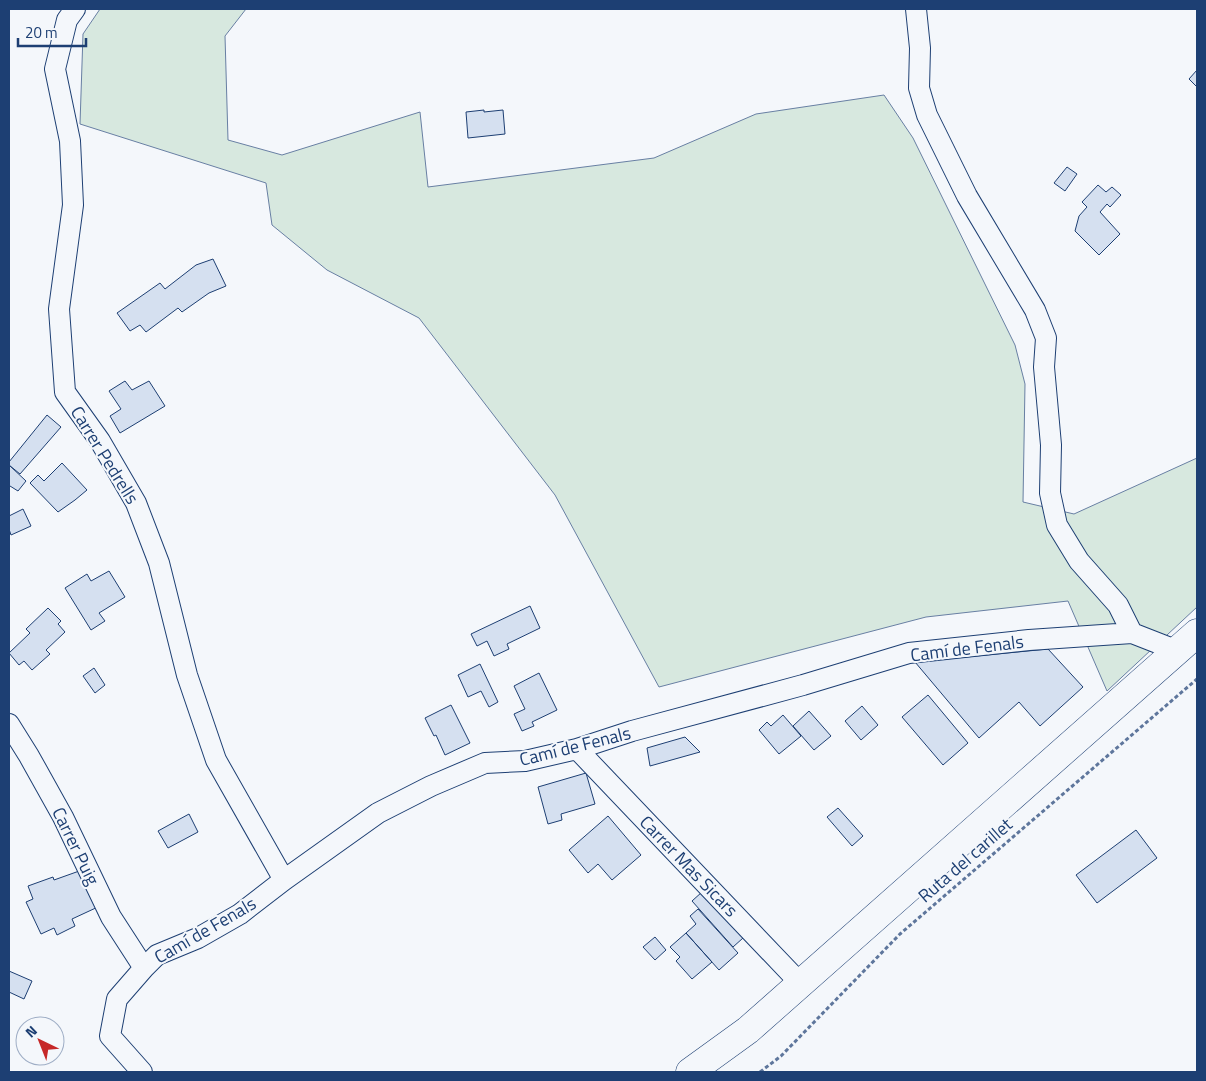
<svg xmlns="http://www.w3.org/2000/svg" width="1206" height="1081" viewBox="0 0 1206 1081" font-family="'Titillium Web',sans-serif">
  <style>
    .green { fill: #d7e8df; stroke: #687fa3 }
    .building { fill: #d5e0f0; stroke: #1d3f73 }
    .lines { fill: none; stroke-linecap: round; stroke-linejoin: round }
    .street-casing { stroke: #1d3f73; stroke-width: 22 }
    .secondary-casing { stroke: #1d3f73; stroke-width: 29 }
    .path { stroke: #5e769c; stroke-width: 3; stroke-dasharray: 4 2.5; stroke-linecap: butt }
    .street { stroke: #f4f7fb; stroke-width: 20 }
    .secondary { stroke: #f4f7fb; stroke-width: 28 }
    .labels { text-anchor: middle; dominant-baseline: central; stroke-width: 4; stroke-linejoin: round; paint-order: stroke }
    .street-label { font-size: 18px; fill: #1d3f73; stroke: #f4f7fb }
  </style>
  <rect width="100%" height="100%" fill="#f4f7fb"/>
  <path class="green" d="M100,9h146l-21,27 3,104 54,15 138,-43 8,75 226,-29 102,-44 128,-19 29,43 102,207 10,39 -2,118 51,12 123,-56v149l-90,84 -39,-90 -142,16 -267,70 -104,-192 -136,-177 -92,-48 -55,-45 -6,-42 -186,-59 3,-90z"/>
  <path class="building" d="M1197,70v17l-8,-8z
    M484,110v2l19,-2 2,24 -37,4 -2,-26z
    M1067,167l10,7 -12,17 -11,-8z
    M1098,185l8,7 6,-5 9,8 -11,12 -3,-3 -7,8 20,22 -21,21 -24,-24 4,-15 8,-9 -5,-5z
    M213,259l13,27 -17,7 -27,19 -4,-4 -32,24 -6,-7 -10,6 -13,-18 43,-30 5,6 31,-24z
    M125,381l7,9 17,-9 16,25 -45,27 -10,-17 11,-7 -12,-18z
    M47,415l14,12 -41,47 -11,-9v-3z
    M62,463l25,27 -12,10 -17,12 -28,-29 8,-8 6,6z
    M9,465l17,16 -8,10 -8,-5 -1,1z
    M23,509l8,17 -20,9 -2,-6v-13z
    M109,571l16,26 -26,16 6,8 -14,9 -26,-42 22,-14 4,7z
    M530,606l10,22 -33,16 2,5 -15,7 -7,-15 -10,5 -6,-12z
    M48,608l13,13 -3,3 7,8 -19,18 4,4 -18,16 -8,-9 -5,4 -10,-12 21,-20 -4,-4z
    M1048,649l35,38 -43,39 -21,-24 -40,36 -64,-76z
    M480,664l18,38 -9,5 -8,-16 -13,6 -10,-22z
    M94,668l11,17 -10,8 -12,-17z
    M539,673l18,37 -25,12 2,4 -12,5 -8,-17 11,-5 -11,-23z
    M928,695l40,48 -25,22 -41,-48z
    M451,705l19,38 -25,12 -9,-20 -2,1 -9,-18z
    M862,706l16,19 -17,15 -16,-19z
    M809,711l22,25 -17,14 -21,-24z
    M783,715l18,21 -22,18 -20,-24 8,-8 4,4z
    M685,737l15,15 -50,14 -3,-18z
    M586,773l9,31 -34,10 1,6 -14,4 -10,-37z
    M838,808l25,28 -11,10 -25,-29z
    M189,814l9,18 -30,16 -10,-17z
    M608,816l33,39 -29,25 -14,-16 -10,9 -19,-23z
    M1136,830l21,28 -60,45 -21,-28z
    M82,870l18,36 -28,13 3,7 -18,9 -3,-7 -13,6 -15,-32 7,-3 -5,-13 25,-9 1,3z
    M702,892l41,46 -10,9 -41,-46z
    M698,909l40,44 -19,17 -33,-37 10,-9 -6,-8z
    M686,933l26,29 -20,17 -16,-18 4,-4 -10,-10z
    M655,937l11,13 -11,10 -12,-13z
    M9,971l23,10 -8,18 -15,-7z"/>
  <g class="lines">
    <g class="street-casing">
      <path id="street" d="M75,9l-8,11 -12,49 15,72 3,64 -14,104 6,83 35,49 36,62 23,60 28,112 29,85 68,120
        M916,9l4,39 -1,40 8,27 40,81 68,114 11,28 -2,29 7,78 -1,48 7,32 22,36 39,44 14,28
        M9,724l20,32 34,61 48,100 33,51
        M577,749l223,234
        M142,1072l-32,-36 7,-37 27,-31 13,-13 41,-17 42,-24 44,-34 94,-67 53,-27 54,-23 40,-2 52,-12 55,-18 171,-46 106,-32 120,-13 103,-7 46,18"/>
    </g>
    <g class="secondary-casing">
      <path id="secondary" d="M690,1072l58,-42 449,-397"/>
    </g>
    <path class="path" d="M760,1072l21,-16 119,-122 297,-255"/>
    <use href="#street" class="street"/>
    <use href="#secondary" class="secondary"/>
  </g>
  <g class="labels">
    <g class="street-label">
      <text transform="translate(105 455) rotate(58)">Carrer Pedrells</text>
      <text transform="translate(967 648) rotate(-7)">Camí de Fenals</text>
      <text transform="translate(575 746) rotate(-14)">Camí de Fenals</text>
      <text transform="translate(76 846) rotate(64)">Carrer Puig</text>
      <text transform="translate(965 860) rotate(-41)">Ruta del carillet</text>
      <text transform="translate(689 866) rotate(46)">Carrer Mas Sicars</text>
      <text transform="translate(205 930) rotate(-30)">Camí de Fenals</text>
    </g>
  </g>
  <rect width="1206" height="1081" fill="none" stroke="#1d3f73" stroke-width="20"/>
  <g transform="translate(40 1041) rotate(317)"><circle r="24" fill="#f4f7fb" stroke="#9eadc5"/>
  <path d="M0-4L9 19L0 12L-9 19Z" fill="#c62828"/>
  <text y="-8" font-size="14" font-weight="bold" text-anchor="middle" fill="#1d3f73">N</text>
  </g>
  <path d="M18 38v8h68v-8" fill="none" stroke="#1d3f73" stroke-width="2.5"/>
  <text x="25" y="38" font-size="15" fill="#1d3f73" stroke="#f4f7fb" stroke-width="4" paint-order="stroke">20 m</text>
</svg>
